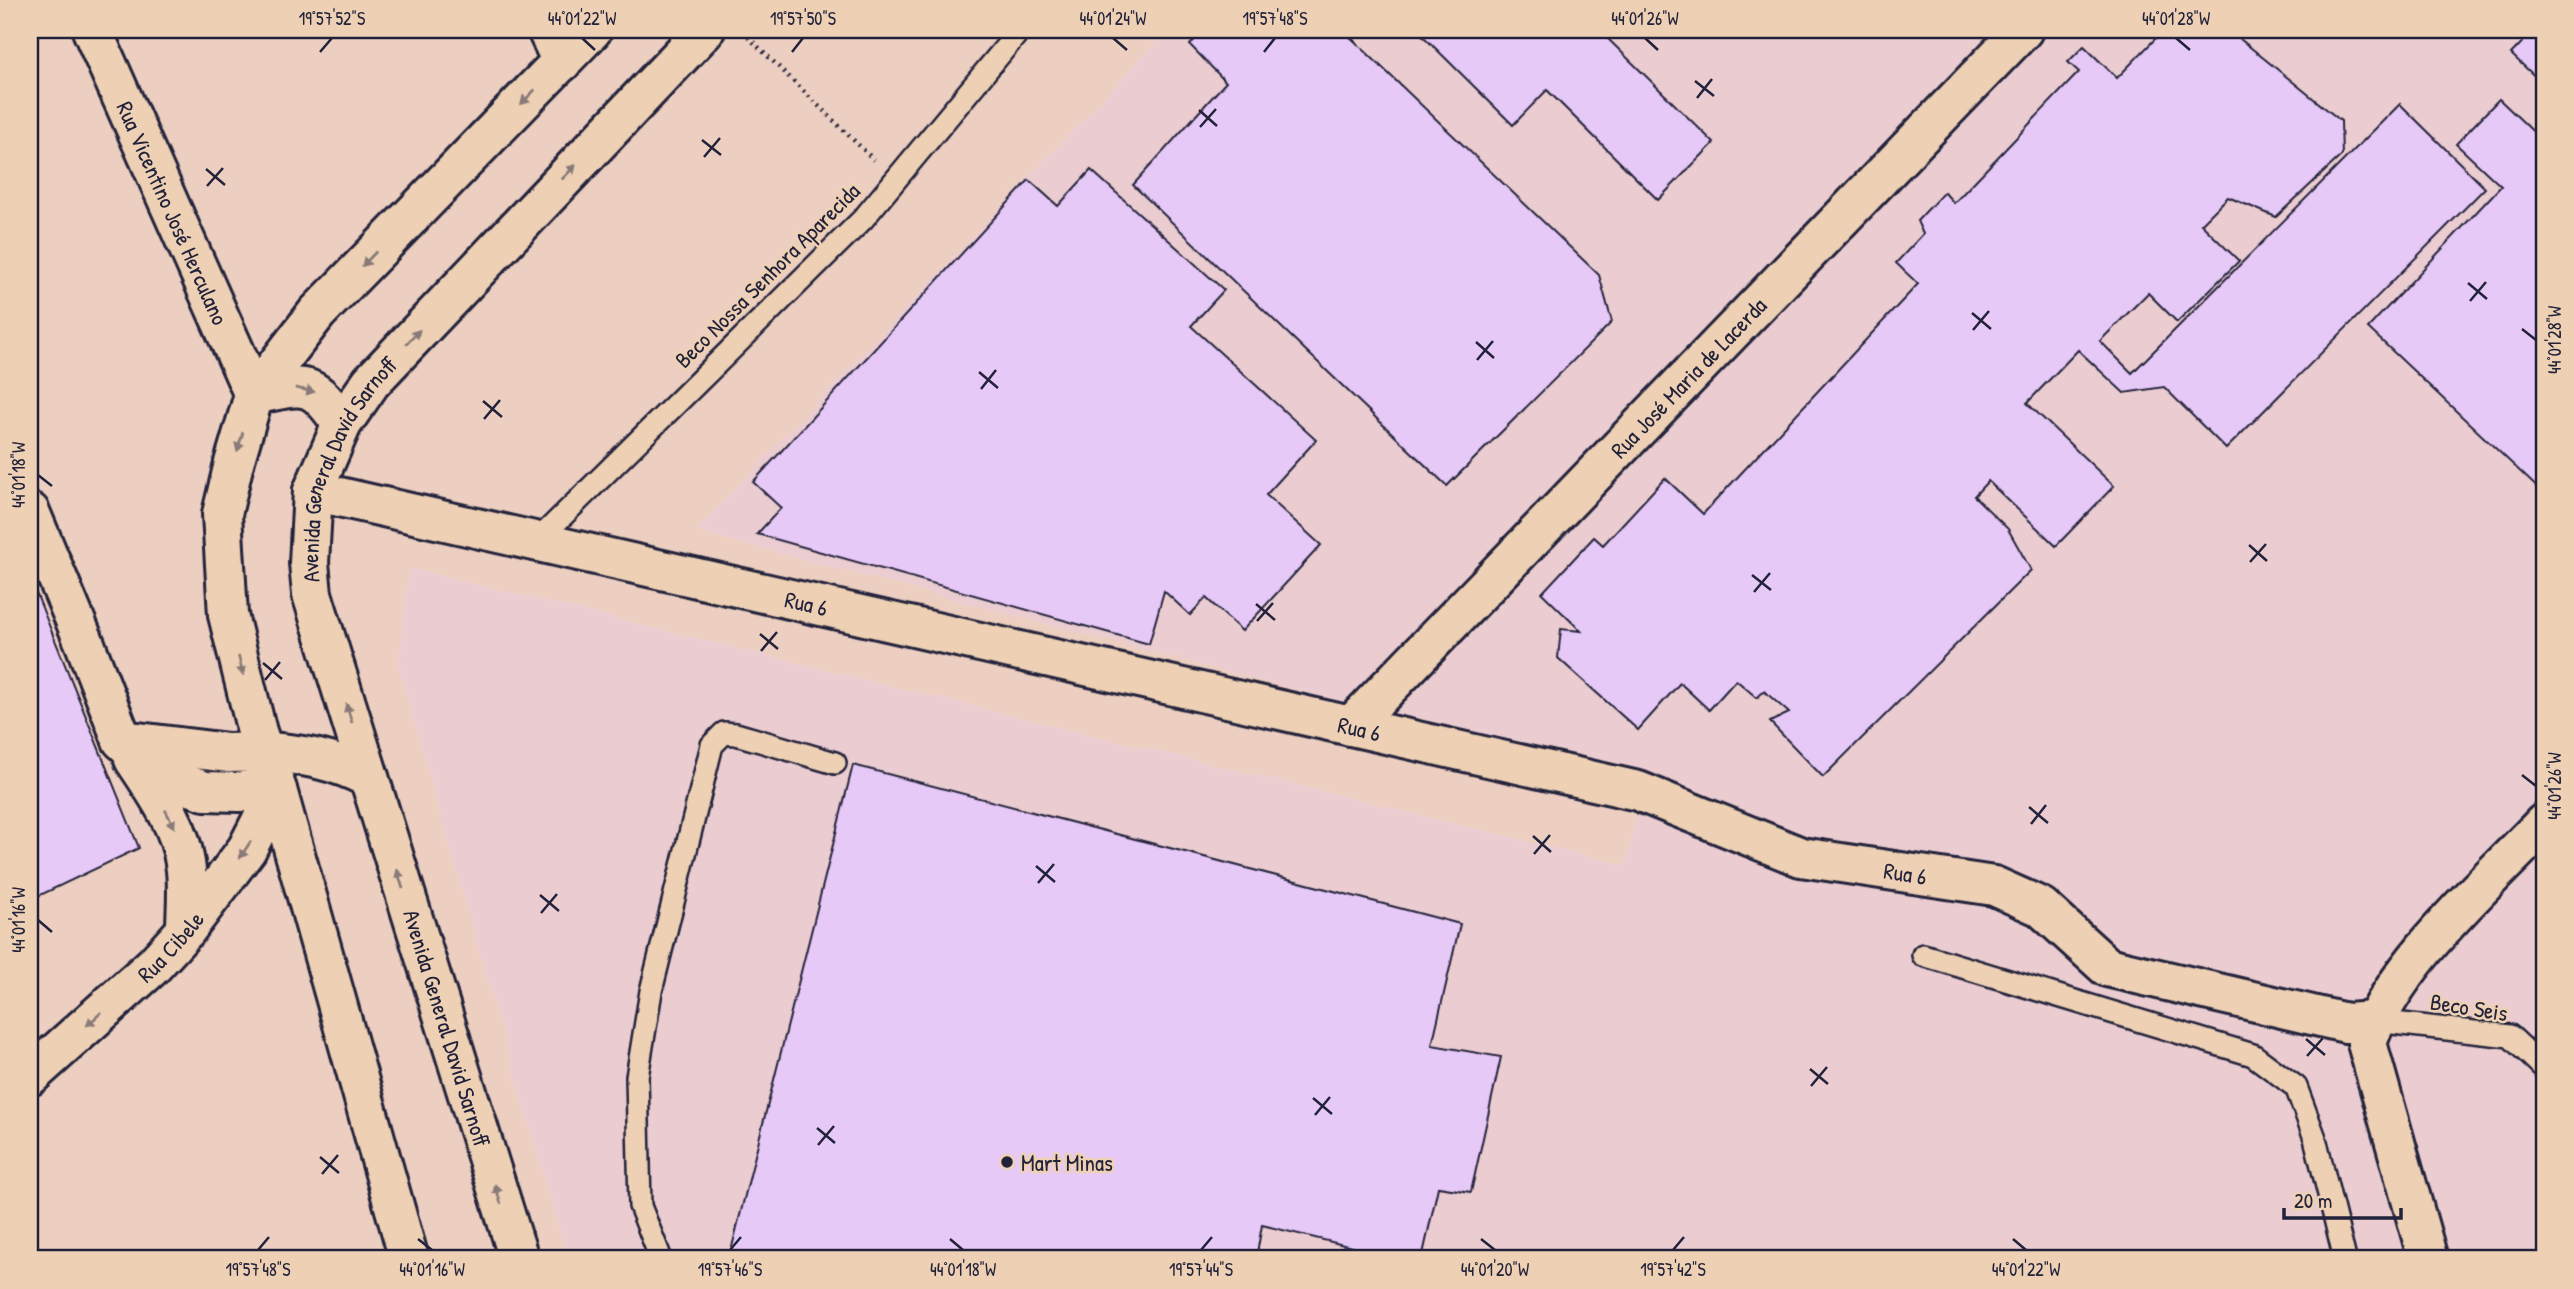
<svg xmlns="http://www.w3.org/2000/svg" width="2574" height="1289" viewBox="0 0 2574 1289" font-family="'Patrick Hand',sans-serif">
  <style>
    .built { fill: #ebcdd1 }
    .building { fill: #e7c9f7; stroke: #22223b; stroke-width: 2 }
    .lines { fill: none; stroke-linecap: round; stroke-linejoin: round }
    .service-casing { stroke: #22223b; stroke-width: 26 }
    .minor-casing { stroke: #22223b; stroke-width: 44 }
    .tertiary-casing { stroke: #22223b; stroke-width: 44 }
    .path { stroke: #22223b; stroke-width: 4.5; stroke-dasharray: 2 5; stroke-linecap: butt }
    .service { stroke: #eed1b4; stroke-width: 21 }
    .minor { stroke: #eed1b4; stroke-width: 38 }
    .tertiary { stroke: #eed1b4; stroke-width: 38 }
    .oneway { fill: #887a78 }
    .ticks { fill: none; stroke: #22223b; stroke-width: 2.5 }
    .poi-dot { fill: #22223b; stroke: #eed1b4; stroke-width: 2.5 }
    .labels { text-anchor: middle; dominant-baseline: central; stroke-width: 5; stroke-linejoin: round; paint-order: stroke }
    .street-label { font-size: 23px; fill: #22223b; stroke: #eed1b4 }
    .poi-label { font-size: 23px; fill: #22223b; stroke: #eed1b4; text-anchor: start }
    .neatline { fill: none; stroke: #22223b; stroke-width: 2.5 }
    .ticks-label { font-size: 18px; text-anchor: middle; fill: #22223b }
  </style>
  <rect width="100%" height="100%" fill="#edcfc1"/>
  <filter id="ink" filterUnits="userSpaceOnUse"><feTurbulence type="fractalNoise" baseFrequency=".0143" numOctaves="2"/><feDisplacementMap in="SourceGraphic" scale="14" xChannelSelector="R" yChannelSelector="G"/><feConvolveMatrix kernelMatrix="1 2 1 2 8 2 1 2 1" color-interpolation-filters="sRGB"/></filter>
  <g filter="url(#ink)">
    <path class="built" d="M1167,30h1377v1229h-1977l-169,-593 11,-98 1216,297 19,-82 -949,-252z"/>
    <path class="building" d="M1203,30h140l256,245 13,47 -165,164 -314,-301 93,-103 -36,-37z
      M1417,30h182l115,113 -56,57 -111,-110 -34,35z
      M2146,30h83l112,91 1,34 -66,62 -48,-20 -27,27 38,37 -62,61 -29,-29 -48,48 32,32 268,-269 85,84 -259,261 -62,-62 -40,6 -46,-43 -51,53 87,83 -58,60 -68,-65 -14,15 34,33 23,41 -208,207 -53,-55 19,-9 -25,-22 -7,7 -21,-18 -27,30 -29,-27 -42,47 -80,-72 3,-29 20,2 -39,-38 52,-56 9,8 62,-67 38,36 215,-230 -22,-21 27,-29 -6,-13 27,-29 10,11 125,-131 -11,-10 16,-16 33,32 42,-43z
      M2534,30h10v55l-33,-31z
      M2499,99l45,43v352l-176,-166 133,-142 -45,-42z
      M1091,170l133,120 -33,36 125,114 -50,55 55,50 -79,86 -36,-33 -16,17 -26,-24 -15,53 -392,-110 24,-26 -28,-26 276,-302 29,26z
      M30,578l109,270 -109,52z
      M853,765l607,159 -28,121 69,12 -30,135 -33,-5 -16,72h-21l-139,-34 -6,34h-527z"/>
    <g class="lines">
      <g class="service-casing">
        <path id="service" d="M535,543l328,-324 157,-189
          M1923,955l330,100 43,32 19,51 30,121
          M2375,1021l135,15 34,32
          M661,1259l-21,-53 -3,-129 14,-86 61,-246 12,-12 12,1 99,29"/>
      </g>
      <g class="minor-casing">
        <g id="minor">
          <path id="s1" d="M92,30l162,365"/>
          <path d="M547,30l15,32"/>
          <path id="s2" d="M313,491l1325,300 163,66 193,29 47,21 66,60 239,56 29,-2"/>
          <path d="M30,512l55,132 37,96 31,29 26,13 26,9 34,1 36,-7"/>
          <path id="s3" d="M1351,726l672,-696"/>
          <path d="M122,740l106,13 37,-1"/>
          <path d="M134,759c21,32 46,66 51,104 4,22 1,46 1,67"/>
          <path id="s4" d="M30,1076l123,-110 33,-36 61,-81 30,-59"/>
          <path d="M2428,1259l-61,-216c26,-78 120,-160 177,-220"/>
        </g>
      </g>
      <g class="tertiary-casing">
        <g id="tertiary">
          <path d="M254,395c52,-11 57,-16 88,29"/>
          <path d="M265,752c37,2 70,8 104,26"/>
          <path d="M409,1259l-132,-469 -20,-58 -29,-117 -6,-101 12,-51 20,-68 63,-82 275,-283"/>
          <path id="s5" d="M519,1259l-207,-665 -3,-31 4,-72 29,-67 29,-42 334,-352"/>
        </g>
      </g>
      <path class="path" d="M743,32l131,128"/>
      <use href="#service" class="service"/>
      <use href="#minor" class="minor"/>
      <use href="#tertiary" class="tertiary"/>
    </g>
    <defs><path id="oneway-solid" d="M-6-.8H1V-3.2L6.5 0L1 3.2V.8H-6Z" transform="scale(1.75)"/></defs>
    <g class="oneway">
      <use href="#oneway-solid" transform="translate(528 97) rotate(134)"/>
      <use href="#oneway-solid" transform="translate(569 172) rotate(-46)"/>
      <use href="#oneway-solid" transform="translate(369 259) rotate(134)"/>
      <use href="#oneway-solid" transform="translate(413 337) rotate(-47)"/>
      <use href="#oneway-solid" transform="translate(305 390) rotate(12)"/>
      <use href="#oneway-solid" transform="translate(240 442) rotate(107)"/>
      <use href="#oneway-solid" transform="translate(241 666) rotate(76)"/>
      <use href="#oneway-solid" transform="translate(349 713) rotate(-107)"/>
      <use href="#oneway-solid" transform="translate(170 819) rotate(63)"/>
      <use href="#oneway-solid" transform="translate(245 850) rotate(123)"/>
      <use href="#oneway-solid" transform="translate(400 879) rotate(-107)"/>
      <use href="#oneway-solid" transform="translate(94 1019) rotate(138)"/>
      <use href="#oneway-solid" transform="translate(498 1194) rotate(-107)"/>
    </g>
  </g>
  <path class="ticks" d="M582,38l13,12M1113,38l14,12M1645,38l13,12M2176,38l14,12M320,52l12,-14M792,52l11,-14M1264,52l11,-14M1695,81l19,15M1697,98l15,-19M1199,110l18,16M1200,127l16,-18M702,140l19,15M704,157l16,-19M206,169l19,16M207,186l16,-18M2468,283l19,16M2470,301l16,-19M1972,313l19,16M2522,329l14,11M1973,330l16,-19M1476,342l18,16M1477,360l16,-19M979,372l19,16M981,389l15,-19M483,401l19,16M484,419l16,-19M38,475l14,11M2249,545l18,16M2250,562l16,-18M1752,575l19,15M1754,592l16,-19M1256,604l19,16M1257,621l16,-18M760,634l18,15M761,651l16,-19M263,663l19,16M265,680l15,-18M2522,775l14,11M2029,807l19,16M2031,824l15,-19M1533,836l18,16M1534,854l16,-19M1036,866l19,16M1038,883l16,-19M540,895l19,16M541,913l16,-19M38,920l14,12M2306,1039l19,16M2307,1056l16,-18M1810,1069l18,15M1811,1086l16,-19M1313,1098l19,16M1315,1115l15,-18M817,1128l18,15M818,1145l16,-19M320,1157l19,16M322,1174l16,-19M418,1239l14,11M950,1239l13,11M1481,1239l14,11M2013,1239l13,11M258,1250l11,-13M730,1250l11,-13M1201,1250l11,-13M1673,1250l11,-13"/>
  <circle class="poi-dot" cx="1007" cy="1162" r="7"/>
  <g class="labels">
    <g class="street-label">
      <text stroke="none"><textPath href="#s1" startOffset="200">Rua Vicentino José Herculano</textPath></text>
      <text transform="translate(767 275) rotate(-45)">Beco Nossa Senhora Aparecida</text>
      <text stroke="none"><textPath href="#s3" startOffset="485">Rua José Maria de Lacerda</textPath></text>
      <text stroke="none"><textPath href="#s5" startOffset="831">Avenida General David Sarnoff</textPath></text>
      <text stroke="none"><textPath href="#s2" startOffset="506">Rua 6</textPath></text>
      <text stroke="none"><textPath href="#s2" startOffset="1073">Rua 6</textPath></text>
      <text stroke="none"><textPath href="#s2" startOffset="1640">Rua 6</textPath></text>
      <text stroke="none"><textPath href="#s4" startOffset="191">Rua Cibele</textPath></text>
      <text transform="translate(2469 1007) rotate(9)">Beco Seis</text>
      <text transform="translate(447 1028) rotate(73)">Avenida General David Sarnoff</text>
    </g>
    <g class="poi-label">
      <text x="1021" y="1162">Mart Minas</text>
    </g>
  </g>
  <rect width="2574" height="1289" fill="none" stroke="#eed1b4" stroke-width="77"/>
  <path d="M2284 1208v10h117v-10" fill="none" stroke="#22223b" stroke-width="3.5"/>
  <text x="2294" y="1208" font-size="21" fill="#22223b" stroke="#eed1b4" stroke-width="5" paint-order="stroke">20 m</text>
  <rect x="38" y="38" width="2498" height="1212" class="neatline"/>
  <g class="ticks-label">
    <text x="332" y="25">19°57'52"S</text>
    <text x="582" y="25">44°01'22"W</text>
    <text x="803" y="25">19°57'50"S</text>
    <text x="1113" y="25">44°01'24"W</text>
    <text x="1275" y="25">19°57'48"S</text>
    <text x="1645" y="25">44°01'26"W</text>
    <text x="2176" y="25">44°01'28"W</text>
    <text transform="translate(2555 340) rotate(-90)" y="6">44°01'28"W</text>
    <text transform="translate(19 475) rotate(-90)" y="6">44°01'18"W</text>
    <text transform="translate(2555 786) rotate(-90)" y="6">44°01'26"W</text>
    <text transform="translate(19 920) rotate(-90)" y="6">44°01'16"W</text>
    <text x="258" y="1276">19°57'48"S</text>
    <text x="432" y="1276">44°01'16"W</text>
    <text x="730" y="1276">19°57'46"S</text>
    <text x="963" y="1276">44°01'18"W</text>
    <text x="1201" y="1276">19°57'44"S</text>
    <text x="1495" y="1276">44°01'20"W</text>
    <text x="1673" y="1276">19°57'42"S</text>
    <text x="2026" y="1276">44°01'22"W</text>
  </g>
</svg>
